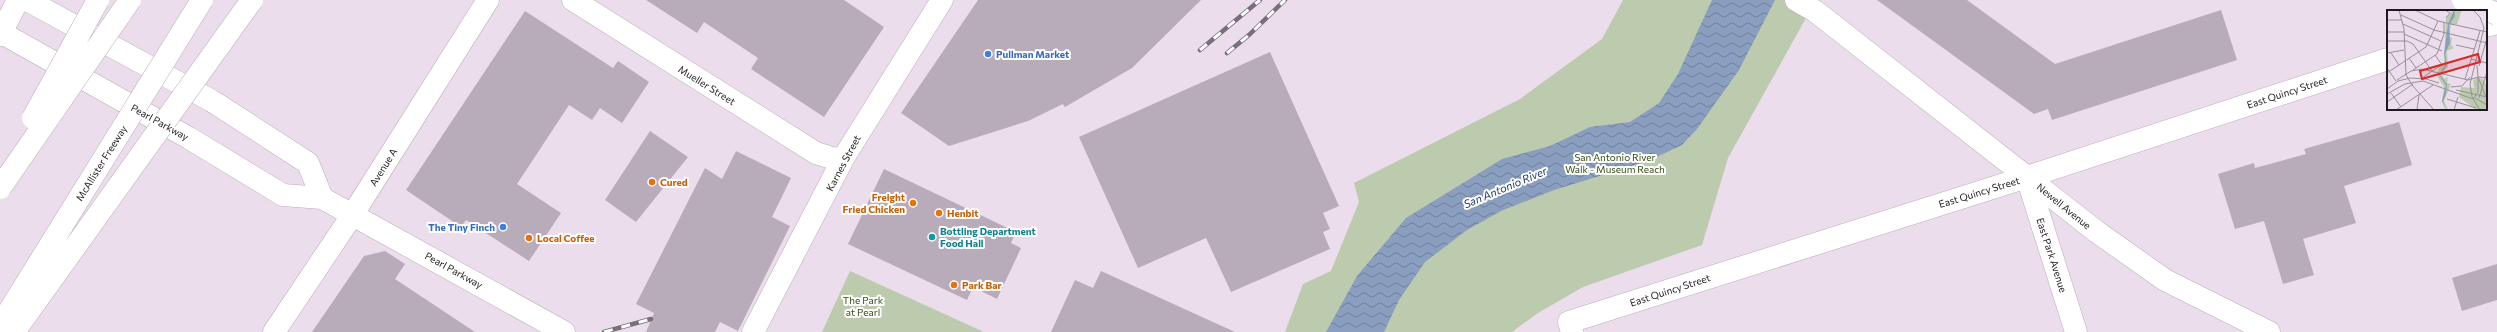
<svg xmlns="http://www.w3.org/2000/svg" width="2497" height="332" viewBox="0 0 2497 332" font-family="Commissioner,sans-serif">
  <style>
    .green { fill: #bccbad }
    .water { fill: url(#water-waves) }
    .building { fill: #b9acba }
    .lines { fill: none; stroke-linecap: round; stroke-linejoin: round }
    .street-casing { stroke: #bbadbb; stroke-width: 23 }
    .secondary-casing { stroke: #bbadbb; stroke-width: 23 }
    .street { stroke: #fff; stroke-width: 22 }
    .secondary { stroke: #fff; stroke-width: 22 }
    .rail-casing { stroke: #786f78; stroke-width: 4.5 }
    .rail { stroke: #fff; stroke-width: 3; stroke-dasharray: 9; stroke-linecap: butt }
    .highway-bridge-casing { stroke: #bbadbb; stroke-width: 23; stroke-linecap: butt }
    .highway-bridge { stroke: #fff; stroke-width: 22 }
    .shop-dot { fill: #3f7fe0; stroke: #fff; stroke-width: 1.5 }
    .food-dot { fill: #e8710a; stroke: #fff; stroke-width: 1.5 }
    .culture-dot { fill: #0f9aa8; stroke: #fff; stroke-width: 1.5 }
    .labels { text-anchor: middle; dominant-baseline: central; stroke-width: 4; stroke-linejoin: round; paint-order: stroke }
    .shop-label { font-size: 10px; font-weight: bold; fill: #366cbe; stroke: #fff; text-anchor: start }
    .street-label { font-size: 10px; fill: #1e191e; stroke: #fff }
    .park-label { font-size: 10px; fill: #344b14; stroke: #fff }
    .food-label { font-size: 10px; font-weight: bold; fill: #c56008; stroke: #fff; text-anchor: start }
    .culture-label { font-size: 10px; font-weight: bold; fill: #0d838f; stroke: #fff; text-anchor: start }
    .water-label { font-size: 11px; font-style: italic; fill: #1f3a66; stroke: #fff }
    .inset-road { fill: none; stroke: #998f99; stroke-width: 1 }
    .view { fill: #d62828; fill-opacity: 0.15; stroke: #d62828; stroke-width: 2 }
    .inset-edge { fill: none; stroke: #1e191e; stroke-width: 2 }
  </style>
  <defs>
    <pattern id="water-waves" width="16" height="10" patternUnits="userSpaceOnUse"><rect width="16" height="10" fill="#8a9ec0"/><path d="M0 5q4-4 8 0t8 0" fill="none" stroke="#70809b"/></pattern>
  </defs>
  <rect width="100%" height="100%" fill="#ebddeb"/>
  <path class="green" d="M1623,0h193l-88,158 -26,87 -119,42 -45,26 -26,19h-227l18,-48 28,-13 28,-69 -5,-19 166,-84 82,-60z
    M850,271l134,61h-162z"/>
  <path class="water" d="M1712,0h63l-36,70 -42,59 -15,16 -34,16 -94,29 -53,21 -34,19 -42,32 -26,38 -15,32h-58l31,-56 49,-58 96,-59 48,-13 40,-19 40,-5 29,-19 19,-29z"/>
  <path class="building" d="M646,0h198l40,27 -60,90 -73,-48 7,-11 -54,-36 -7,11z
    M978,0h223l-69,68 -67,39 -2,-3 -35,17 -79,25 -48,-33z
    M1877,0h90l88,64 166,-54 16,50 -185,60 -4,-11 -14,5z
    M525,11l88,57 5,-7 31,21 -27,41 -22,-15 -8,12 -23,-15 -52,79 44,29 -32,48 -63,-41 -5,7 -55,-37z
    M1270,52l69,154 -16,7 7,16 -7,3 7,17 -99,43 -25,-54 -68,30 -59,-131z
    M2399,122l13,43 -68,21 12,37 -53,16 11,36 -31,9 -19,-63 -29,8 -17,-55 36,-11 1,5 51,-14 -2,-5z
    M650,131l38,26 -52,65 -31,-22z
    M736,151l55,27 -19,39 18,9 -52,105 -18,-9 -5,10h-69l8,-19 -18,-9 69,-136 17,11z
    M884,169l132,63 -5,11 10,5 -24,51 -24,-12 -6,13 -119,-56z
    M385,251l20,13 -10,15 80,53h-163l52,-76z
    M2497,264v36l-35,11 -10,-33z
    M1101,271l134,61h-184l24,-52 18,8z"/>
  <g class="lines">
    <g class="street-casing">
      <path id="street" d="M27,0l185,101 96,62 14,35
        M573,0l243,153 19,6 9,-2
        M0,32l189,106 94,57 39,3 242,134
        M0,35l18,-35
        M274,332l79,-118 135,-214
        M753,332l91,-175 98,-157
        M1572,332l-3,-10 458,-145 49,155"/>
    </g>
    <g class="secondary-casing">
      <path id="secondary" d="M1796,0l19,11 282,221 68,48 104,52
        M2486,26l11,-3
        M2027,177l361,-118"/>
    </g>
    <use href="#street" class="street"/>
    <use href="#secondary" class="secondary"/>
    <g class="rail-casing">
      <path id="rail" d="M1200,50l60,-50
        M1227,53l22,-18 36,-35
        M604,332l47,-13"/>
    </g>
    <use href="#rail" class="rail"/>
    <g class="highway-bridge-casing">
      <path id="highway-bridge" d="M2463,0l34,14
        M33,118l65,-118
        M0,188l130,-188
        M0,326l202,-326
        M14,332l238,-332"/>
    </g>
    <use href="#highway-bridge" class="highway-bridge"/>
  </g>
  <g class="shop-dot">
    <circle cx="988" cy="54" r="4"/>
    <circle cx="503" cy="227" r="4"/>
  </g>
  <g class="food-dot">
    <circle cx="652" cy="182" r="4"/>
    <circle cx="913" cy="203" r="4"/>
    <circle cx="939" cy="213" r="4"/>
    <circle cx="529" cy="238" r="4"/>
    <circle cx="954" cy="285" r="4"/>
  </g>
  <circle class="culture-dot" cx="932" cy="237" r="4"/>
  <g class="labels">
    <g class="shop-label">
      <text x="996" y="54">Pullman Market</text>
      <text x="495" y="227" text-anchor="end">The Tiny Finch</text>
    </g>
    <g class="street-label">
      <text transform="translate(707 85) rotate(32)">Mueller Street</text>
      <text transform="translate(2287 92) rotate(-18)">East Quincy Street</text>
      <text transform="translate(160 122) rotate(29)">Pearl Parkway</text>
      <text transform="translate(101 163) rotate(-58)">McAllister Freeway</text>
      <text transform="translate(843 163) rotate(-62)">Karnes Street</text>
      <text transform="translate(383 167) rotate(-58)">Avenue A</text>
      <text transform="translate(1979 192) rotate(-17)">East Quincy Street</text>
      <text transform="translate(2064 206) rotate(39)">Newell Avenue</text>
      <text transform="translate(2052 255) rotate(72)">East Park Avenue</text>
      <text transform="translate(454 270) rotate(29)">Pearl Parkway</text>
      <text transform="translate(1670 290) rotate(-18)">East Quincy Street</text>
    </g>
    <g class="park-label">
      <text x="1615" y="157">San Antonio River<tspan x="1615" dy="12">Walk - Museum Reach</tspan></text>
      <text x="863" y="300">The Park<tspan x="863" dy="12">at Pearl</tspan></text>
    </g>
    <g class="food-label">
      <text x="660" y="182">Cured</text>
      <text x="905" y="197" text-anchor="end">Freight<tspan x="905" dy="12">Fried Chicken</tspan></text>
      <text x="947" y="213">Henbit</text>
      <text x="537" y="238">Local Coffee</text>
      <text x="962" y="285">Park Bar</text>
    </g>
    <g class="culture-label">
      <text x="940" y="231">Bottling Department<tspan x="940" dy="12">Food Hall</tspan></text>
    </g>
    <g class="water-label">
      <text transform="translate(1505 187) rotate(-23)">San Antonio River</text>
    </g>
  </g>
  <g transform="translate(2387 10)">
    <rect width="100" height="100" fill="#ebddeb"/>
    <path d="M66,0h9l-5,14 -6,1 -2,12 3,1 -1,7 3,3 -7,3 1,16 -6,6 2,6 4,-2 -1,6 4,1 -7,17 4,9h-2l-4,-8 2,-15 -7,-11 2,-8 5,-5 2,-44zM91,68l5,1 4,7v24h-10l-18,-13 2,-10 13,1 -1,-8z" fill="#bccbad"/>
    <path d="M67,0l1,6 -6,9 1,18 -5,11 2,11 -7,10 7,9 -1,9 -3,9 3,8 -4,-9 4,-16 -7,-10 7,-11 -2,-10 4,-30z" fill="#8a9ec0"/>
    <path class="inset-road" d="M12,0l5,19 2,46 6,10M28,0l23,11 49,11M58,0l5,3 -4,5M86,0l7,7 4,11 -14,56 2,13 8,13M14,5l33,15 53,13M0,10h15M16,14l38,17M0,22h17M17,24l38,17M0,31h20l6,3 19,27 10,-6 -7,-10M69,35l18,4M0,43l17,-3M4,43l8,12M22,48l7,10M84,49l16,4M90,55l1,12 8,20M92,56l8,-28M0,58l9,13M26,60l24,-16 7,-20v-12M0,63l39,-26 12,-26M34,69l11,-8M78,69l15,-48M10,70l14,-9 11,-2 46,11 11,-3 8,1M25,75l22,25M64,77l11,-1 8,-9M0,79l11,-8 12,-3 16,1 13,4M69,80l31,7M4,83l10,14M0,84l18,-10 18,-3 50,18 5,-7v-15M88,88l12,7M92,88l8,-26M60,89l29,9M0,92l26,-18M9,100l37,-25M30,100l2,-15M67,100l4,-13"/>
    <path class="view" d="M91,44l2,8 -58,17 -2,-8z"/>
    <rect width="100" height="100" class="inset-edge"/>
  </g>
</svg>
